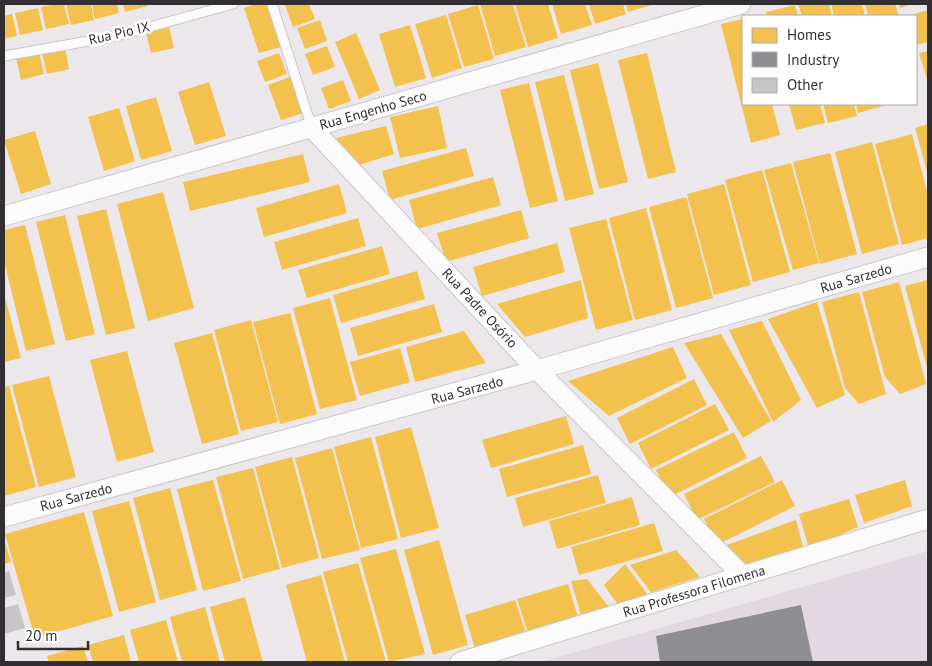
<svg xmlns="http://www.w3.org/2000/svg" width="932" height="666" viewBox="0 0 932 666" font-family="'PT Sans',sans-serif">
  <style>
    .built { fill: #e2d8e1 }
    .homes { fill: #f2c14e }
    .industry { fill: #8d8d92 }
    .building { fill: #c8c4c8 }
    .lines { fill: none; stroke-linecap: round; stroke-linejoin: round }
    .service-casing { stroke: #c9c5c8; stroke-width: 11 }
    .minor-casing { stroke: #c9c5c8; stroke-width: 21 }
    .service { stroke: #fcfbfc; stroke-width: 9 }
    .minor { stroke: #fcfbfc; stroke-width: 19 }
    .labels { text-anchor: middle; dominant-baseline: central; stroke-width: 5; stroke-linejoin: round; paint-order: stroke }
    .street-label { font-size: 14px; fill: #322f32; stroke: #fff }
  </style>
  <rect width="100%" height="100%" fill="#ece7eb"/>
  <path class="built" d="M928,551v111h-387z"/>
  <path class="homes" d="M57,4h7l5,20 -23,5 -5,-22z
    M66,4h25l3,16 -23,5z
    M92,4h25l2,9 -24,6z
    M123,4h24l1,2 -23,6z
    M257,4h9l15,43 -22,6 -15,-45z
    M289,4h20l6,15 -22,8 -8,-22z
    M480,4h33l13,43 -31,9z
    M515,4h33l10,34 -30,9z
    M552,4h33l7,21 -31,9z
    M589,4h34l3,10 -31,10z
    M626,4h29l-27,8z
    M798,4h31l3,12h-30z
    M831,4h31l3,12h-31z
    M865,4h30l4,12h-31z
    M899,4h13l-12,4z
    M478,5l16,54 -30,8 -16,-53z
    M795,5l3,11h-31l-1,-4z
    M38,8l5,22 -23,5 -5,-22z
    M928,10v32l-12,3v-29h-8z
    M12,14l5,22 -13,3v-23z
    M446,15l16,53 -30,10 -17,-54z
    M743,19v85h29l8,31 -29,8 -30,-119z
    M320,20l7,21 -22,8 -8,-21z
    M410,25l16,53 -31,9 -16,-53z
    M169,27l5,21 -23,5 -5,-21z
    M356,33l24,57 -21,9 -24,-57z
    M327,46l8,21 -22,8 -8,-21z
    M65,47l4,22 -22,5 -5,-22z
    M928,51v32l-9,-30z
    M39,52l5,22 -23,6 -5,-23z
    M279,53l8,21 -22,8 -8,-21z
    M647,53l29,119 -28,7 -30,-119z
    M598,63l30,119 -29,7 -29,-119z
    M564,75l30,119 -29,7 -30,-119z
    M290,77l13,36 -22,7 -13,-35z
    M343,80l8,21 -22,8 -8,-21z
    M209,82l17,54 -31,9 -17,-53z
    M529,83l29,118 -28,7 -30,-118z
    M156,97l16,54 -31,9 -15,-54z
    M789,104h31l5,19 -29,7z
    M823,104h31l3,12 -29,7z
    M856,104h34l-32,9z
    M438,106l9,42 -47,10 -10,-41z
    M119,108l16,53 -31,10 -16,-54z
    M928,124v51l-13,-47z
    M386,126l8,28 -35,11 -23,-27z
    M35,131l16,53 -30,10 -17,-54z
    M912,134l16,61v43l-26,7 -27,-101z
    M872,142l27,102 -37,10 -27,-102z
    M466,148l8,28 -84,24 -8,-29z
    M830,153l27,101 -37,10 -27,-102z
    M303,154l7,28 -120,29 -7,-29z
    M791,163l28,100 -26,7 -29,-100z
    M762,170l28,102 -37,10 -28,-102z
    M493,177l8,28 -84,24 -8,-29z
    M339,184l8,29 -83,24 -8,-29z
    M724,184l27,101 -37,10 -27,-101z
    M163,192l31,116 -46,13 -31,-117z
    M686,197l27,101 -37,10 -27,-101z
    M646,208l26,102 -37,10 -26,-102z
    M106,209l29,119 -29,7 -29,-119z
    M521,210l8,28 -83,24 -9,-29z
    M65,215l30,119 -29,7 -30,-119z
    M358,218l8,28 -84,24 -8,-28z
    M606,219l27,101 -37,10 -27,-102z
    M25,225l30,119 -29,7 -22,-90v-31z
    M557,243l8,29 -83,24 -9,-29z
    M382,246l8,28 -83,24 -9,-28z
    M417,271l8,28 -84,24 -8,-28z
    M581,280l7,38 -63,19 -28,-33z
    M928,280v91l-23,-85z
    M899,282l27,102 -26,10 -15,-17 -23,-85z
    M859,292l27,102 -27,10 -14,-16 -23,-86z
    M4,293l17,65 -17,4z
    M330,298l27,102 -37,9 -27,-101z
    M817,302l28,93 -28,13 -49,-89z
    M434,304l8,28 -84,24 -8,-28z
    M290,313l27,101 -37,10 -27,-102z
    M251,320l27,102 -37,9 -27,-101z
    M762,321l39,79 -28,22 -44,-92z
    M464,331l22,32 -71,19 -9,-35z
    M212,333l27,101 -37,10 -28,-101z
    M721,334l50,87 -28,17 -59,-95z
    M673,347l14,31 -78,38 -41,-35z
    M400,348l10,34 -50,14 -10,-34z
    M127,351l27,101 -37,10 -27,-102z
    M49,376l27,101 -37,10 -27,-102z
    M694,379l13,26 -77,39 -13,-26z
    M9,386l27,101 -32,9v-109z
    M715,404l14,26 -78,39 -13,-26z
    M566,416l8,28 -83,24 -9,-28z
    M411,427l28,101 -38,10 -26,-101z
    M734,432l13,26 -77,39 -14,-27z
    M371,437l27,102 -37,9 -27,-101z
    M583,445l8,29 -84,23 -8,-28z
    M332,448l28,102 -38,9 -27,-101z
    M761,456l14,26 -78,38 -13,-26z
    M292,457l27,101 -37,10 -27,-101z
    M253,468l27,101 -37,10 -27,-102z
    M598,475l8,28 -83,24 -8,-29z
    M213,480l28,101 -38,10 -26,-102z
    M782,480l13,26 -78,39 -13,-26z
    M905,480l7,26 -48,17 -9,-28z
    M170,488l27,102 -37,10 -27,-102z
    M632,497l8,28 -83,24 -8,-28z
    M849,499l9,28 -49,21 -10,-34z
    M129,501l27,101 -37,10 -27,-101z
    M84,512l29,104 -78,22 -30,-104z
    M796,520l7,27 -56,18 -20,-20z
    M654,523l9,28 -84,24 -8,-28z
    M4,539l7,23 -7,2z
    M439,540l29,105 -35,10 -29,-105z
    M396,549l29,105 -36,8 -29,-104z
    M676,550l24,27 -49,15 -21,-27z
    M358,563l28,99h-38l-25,-90z
    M625,564l23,31 -30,10 -14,-20z
    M321,575l24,87h-38l-21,-77z
    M587,579l22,28 -28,8 -10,-34z
    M568,584l10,33 -50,16 -11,-34z
    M245,597l18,65h-38l-15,-55z
    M515,600l11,33 -51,16 -10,-34z
    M205,607l15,55h-38l-12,-45z
    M166,620l12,42h-39l-9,-32z
    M124,635l7,27h-38l-5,-17z
    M83,646l5,16h-39l-2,-6z"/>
  <path class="industry" d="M801,605l12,57h-153l-4,-26z"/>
  <path class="building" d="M9,571l7,24 -12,3v-25z
    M18,604l7,24 -21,6v-26z"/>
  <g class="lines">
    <g class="service-casing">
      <path id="service" d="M272,4l40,124
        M4,56l113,-20 116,-32"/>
    </g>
    <g class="minor-casing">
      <path id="minor" d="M312,128l225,242 206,206
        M4,216l737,-212
        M4,517l533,-147 391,-113
        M460,662l468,-143"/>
    </g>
    <use href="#service" class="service"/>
    <use href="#minor" class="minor"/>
  </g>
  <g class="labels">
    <g class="street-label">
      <text transform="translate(119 33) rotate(-13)">Rua Pio IX</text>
      <text transform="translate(373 110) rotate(-16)">Rua Engenho Seco</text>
      <text transform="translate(856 278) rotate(-16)">Rua Sarzedo</text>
      <text transform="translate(480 308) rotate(47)">Rua Padre Osório</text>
      <text transform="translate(467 390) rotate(-15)">Rua Sarzedo</text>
      <text transform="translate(76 497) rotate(-15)">Rua Sarzedo</text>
      <text transform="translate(694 591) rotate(-17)">Rua Professora Filomena</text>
    </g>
  </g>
  <rect width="932" height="666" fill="none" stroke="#322f32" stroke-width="10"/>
  <rect x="742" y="15" width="175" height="90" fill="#ffffff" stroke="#adacad"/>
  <rect x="752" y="28" width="25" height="15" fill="#f2c14e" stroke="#adacad"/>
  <text x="787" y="40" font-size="15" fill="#322f32">Homes</text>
  <rect x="752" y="52" width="25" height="15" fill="#8d8d92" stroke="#adacad"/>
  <text x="787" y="65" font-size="15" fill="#322f32">Industry</text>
  <rect x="752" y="78" width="25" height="15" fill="#c8c4c8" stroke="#adacad"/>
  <text x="787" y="90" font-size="15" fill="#322f32">Other</text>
  <path d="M18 641v8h70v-8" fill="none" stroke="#322f32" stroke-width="2.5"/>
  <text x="25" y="641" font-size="15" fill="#322f32" stroke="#ffffff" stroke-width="4" paint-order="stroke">20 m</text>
</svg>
